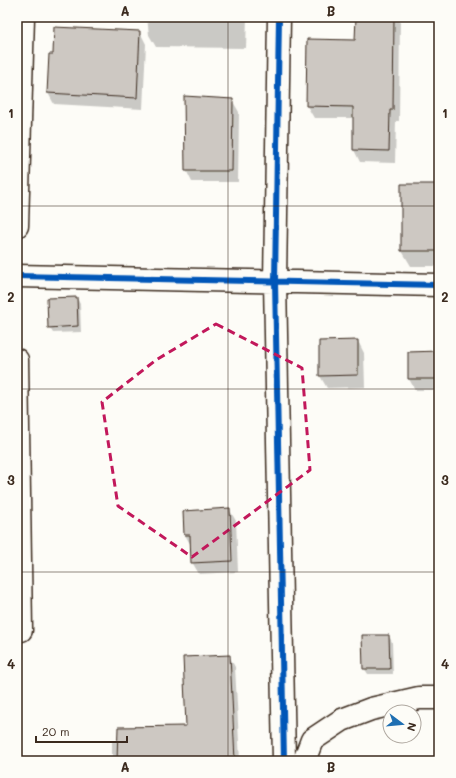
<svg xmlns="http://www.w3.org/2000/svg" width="456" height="778" viewBox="0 0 456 778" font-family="Mali,sans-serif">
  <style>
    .shadow { fill: #0003 }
    .building { fill: #cdc8c2; stroke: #3b2a1e }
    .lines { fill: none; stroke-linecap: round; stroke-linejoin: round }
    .minor-casing { stroke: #3b2a1e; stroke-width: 25 }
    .minor { stroke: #fdfcf7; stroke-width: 22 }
    .cycleway-casing { stroke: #fdfcf7; stroke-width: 8 }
    .cycleway { stroke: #0057b8; stroke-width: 6 }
    .marked { fill: none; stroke: #c2185b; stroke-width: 3; stroke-dasharray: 8 5; stroke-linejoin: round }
    .grid { fill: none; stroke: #3b2a1e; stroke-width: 1; stroke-opacity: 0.55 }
    .neatline { fill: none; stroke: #3b2a1e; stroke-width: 1.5 }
    .grid-label { font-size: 13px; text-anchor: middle; font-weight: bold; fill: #3b2a1e }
  </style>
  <rect width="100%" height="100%" fill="#fdfcf7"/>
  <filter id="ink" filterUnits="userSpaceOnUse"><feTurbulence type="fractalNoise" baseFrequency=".025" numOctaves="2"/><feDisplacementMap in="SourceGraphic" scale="8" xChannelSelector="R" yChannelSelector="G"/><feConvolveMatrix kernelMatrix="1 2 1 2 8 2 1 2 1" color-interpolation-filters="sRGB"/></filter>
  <g filter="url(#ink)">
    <path class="shadow" d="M147,17h100l-1,31 -90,-1 -7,-12z
      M357,17h43l-1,104h-3l-1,42 -35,-1 -6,-12v-32h-40l-7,-12 1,-66 48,1z
      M140,32l6,12 -3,65 -89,-5 -6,-11z
      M232,100l7,12 -1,70h-46l-6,-12z
      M439,185v81h-28l-9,-15z
      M77,298l3,6 1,28 -28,1 -4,-6z
      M358,341l6,12 1,34 -38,1 -7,-12v-34z
      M439,352v38h-24l-6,-11z
      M229,509l7,12 2,51 -39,2 -7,-12v-15l-7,-12z
      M389,636l3,6 1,32h-25l-4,-6z
      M229,656l6,11 5,94h-128v-20h7l68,-14z"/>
    <path class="building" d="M356,17h38l-1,93h-3l-1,41 -36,-1v-43l-47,-1 1,-67 48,1z
      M54,27l86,4 -3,67 -90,-5 2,-39h4z
      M184,96l49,3 -1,72h-47z
      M401,184h38v67h-38z
      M77,297l1,29 -30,2 -1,-30z
      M358,340v35l-39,1v-35z
      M439,351v28h-31v-27z
      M230,508l2,53 -41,2 -1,-28h-6l-1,-24z
      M362,635h27l1,34h-27z
      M230,655l5,106h-118l1,-34 68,-1 -3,-69z"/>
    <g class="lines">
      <g class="minor-casing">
        <path id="minor" d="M279,17l-4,264 9,480
          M17,226l6,-209
          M17,276l422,9
          M17,360l4,270
          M304,761l8,-21 30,-20 29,-11 48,-11h20"/>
      </g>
      <use href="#minor" class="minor"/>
      <g class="cycleway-casing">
        <path id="cycleway" d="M279,17l-4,264 9,480
          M17,276l422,9"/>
      </g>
      <use href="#cycleway" class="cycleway"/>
    </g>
  </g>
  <path class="marked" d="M216,324l86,44 8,102 -118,87 -74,-51 -16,-104 54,-42z"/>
  <path class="grid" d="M228,17v744M17,206h422M17,389h422M17,572h422"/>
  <rect width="456" height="778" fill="none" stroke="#fdfcf7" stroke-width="44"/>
  <g transform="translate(402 724) rotate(106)"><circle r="19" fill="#fdfcf7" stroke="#afa8a0"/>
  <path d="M0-3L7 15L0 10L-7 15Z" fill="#1f6fb2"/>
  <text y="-6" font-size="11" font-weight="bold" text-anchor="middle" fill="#3b2a1e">N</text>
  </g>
  <path d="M36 736v6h91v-6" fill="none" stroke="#3b2a1e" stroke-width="2"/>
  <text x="42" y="736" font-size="12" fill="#3b2a1e" stroke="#fdfcf7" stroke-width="3" paint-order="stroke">20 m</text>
  <rect x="22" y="22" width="412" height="734" class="neatline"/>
  <g class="grid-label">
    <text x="125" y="16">A</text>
    <text x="331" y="16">B</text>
    <text x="11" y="118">1</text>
    <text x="445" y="118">1</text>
    <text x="11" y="302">2</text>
    <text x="445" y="302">2</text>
    <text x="11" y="485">3</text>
    <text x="445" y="485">3</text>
    <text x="11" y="669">4</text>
    <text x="445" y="669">4</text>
    <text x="125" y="772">A</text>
    <text x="331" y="772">B</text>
  </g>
</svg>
